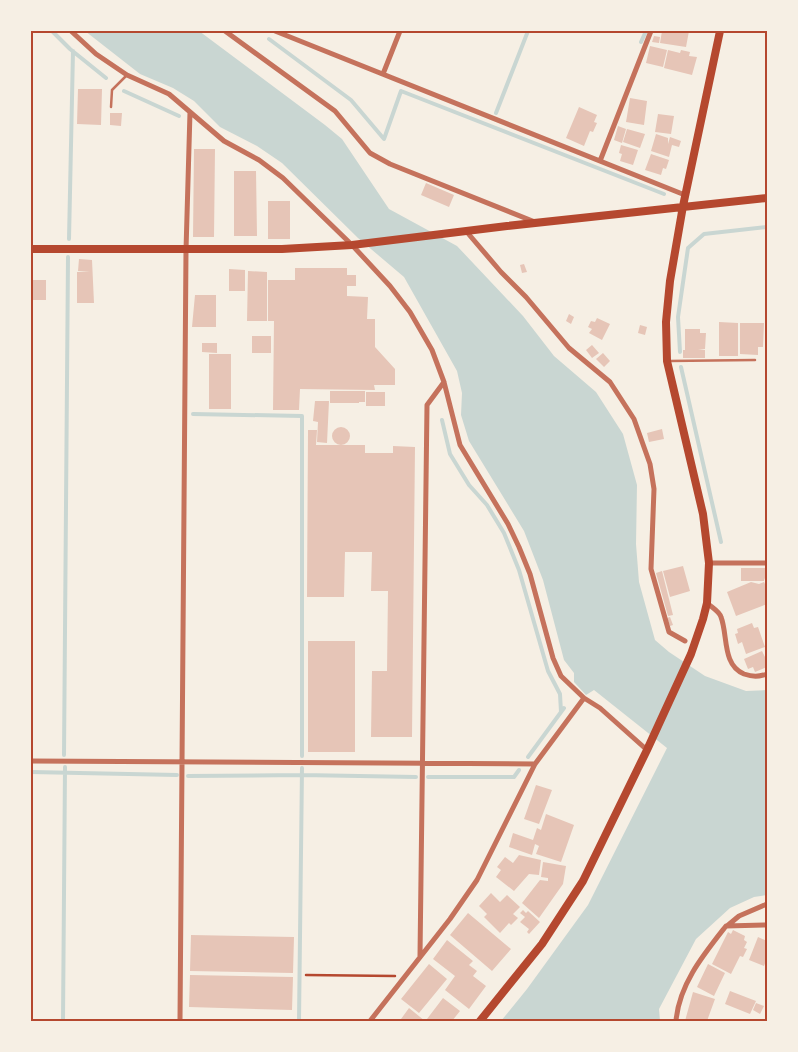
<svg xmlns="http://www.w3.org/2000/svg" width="798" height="1052" viewBox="0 0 798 1052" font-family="'Crimson Pro',serif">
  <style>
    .water { fill: #c9d6d2 }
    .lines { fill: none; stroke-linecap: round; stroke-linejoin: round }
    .stream { stroke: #c9d6d2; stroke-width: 4 }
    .building { fill: #e6c5b7 }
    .path { stroke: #b5482f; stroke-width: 2.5 }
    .service { stroke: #c5725c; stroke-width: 2.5 }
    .minor { stroke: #c5725c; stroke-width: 5 }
    .secondary { stroke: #b5482f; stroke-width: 8 }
    .neatline { fill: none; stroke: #b5482f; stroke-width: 2 }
  </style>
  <rect width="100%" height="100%" fill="#f6efe4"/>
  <path class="water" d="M85,31h114l126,94 17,14 47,70 68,37 66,70 31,40 42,36 27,42 14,51 -1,59 3,38 16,58 14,12 36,24 41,15 21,-1v205l-13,2 -24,11 -34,31 -37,70 1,12h-159l26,-32 61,-84 79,-157 -73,-58 -8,5 -12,-13v-9l-10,-13 -21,-80 -19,-49 -55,-90 -8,-26 1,-22 -5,-22 -53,-94 -46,-39 -76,-75 -25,-17 -37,-19 -26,-26 -21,-13 -33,-14z"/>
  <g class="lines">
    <path class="stream" d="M52,31l18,18 36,29
      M269,39l82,61 33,39 17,-48 263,103
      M641,42l5,-11
      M124,91l55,25
      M496,113l32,-82
      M69,239l4,-188
      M680,352l-2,-35 10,-69 16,-14 63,-7
      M681,367l40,175
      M193,414l109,2v340
      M442,420l8,34 19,31 18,20 17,28 15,37 29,101 12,23 1,18
      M64,755l4,-498
      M528,757l36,-49
      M31,772l146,3
      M188,776l114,-1 114,2
      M428,777h86l5,-7
      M63,1021l2,-254
      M299,1021l3,-253"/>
  </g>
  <path class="building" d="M662,31h27l-3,16 -26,-4z
    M654,36l6,1 -1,6 -7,-1z
    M650,46l17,4 -4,17 -17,-4z
    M668,50l12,3 1,-3 9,2 -1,4 8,1 -5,18 -28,-7z
    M78,89h24l-1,36 -24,-1z
    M630,98l17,3 -3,24 -18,-3z
    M579,107l18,8 -3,7 3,1 -4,9 -3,-1 -6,15 -18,-8z
    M110,113h12l-1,13 -11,-1z
    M658,114l16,2 -3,18 -16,-2z
    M618,126l8,3 -4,14 -8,-3z
    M627,129l18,5 -5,14 -17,-6z
    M656,134l12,4v6l2,-7 11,4 -2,6 -7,-2 -3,12 -18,-6z
    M621,145l17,5 -5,15 -13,-4 2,-7 -3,-1z
    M194,149h21l-1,88h-21z
    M651,154l18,6 -3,9 -3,-1 -2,7 -16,-5z
    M234,171h22l1,65h-23z
    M426,183l28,12 -5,12 -28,-12z
    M268,201h22v38h-22z
    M79,259l13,1 2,43h-17v-31h13l-12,-1z
    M524,264l3,8 -5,1 -2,-8z
    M295,268h52v7h9v11h-9v10l21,1 -1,22h8v28l20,22v16h-21l1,5 -75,-1 -1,21h-26l1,-89h-6v-41h27z
    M229,269l16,1v21h-16z
    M248,271l19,1v49h-20z
    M31,280h15v20h-15z
    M195,295h21v32h-24z
    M569,314l5,3 -3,7 -5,-3z
    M597,318l13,6 -8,16 -13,-7 3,-4 -4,-2 3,-6 4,1z
    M719,322l19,1v33h-19z
    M740,323h24l-1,24h-5v8l-18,-1z
    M640,325l7,2 -2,8 -7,-2z
    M685,329h15v4h6l-1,16h-7l7,1v8h-22v-8h2z
    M252,336h19v17h-19z
    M202,343h15v10l-15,-1z
    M592,345l7,8 -7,5 -6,-8z
    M603,353l7,8 -6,6 -8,-8z
    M209,354h22v55h-22z
    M330,391h35v11h-6v1h-29z
    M366,392h19v14h-19z
    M315,401h14l-2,42 -10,-1 1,-20 -5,-1z
    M332 436a9 9 0 1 1 18 0a9 9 0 1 1-18 0Z
    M662,429l2,10 -15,3 -2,-9z
    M308,430h9l-1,15h49v8h28v-7l22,1 -3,290h-41l1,-66h15l1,-80h-17l1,-39h-27l-1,45h-37z
    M683,566l7,25 -20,6 -7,-26z
    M741,568h25v15l-2,-5v3h-23z
    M662,571l11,44 -5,1 -12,-43z
    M751,582l8,2 5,-2 3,6v16l-31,12 -9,-24z
    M670,617l3,8 -3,1 -3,-8z
    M752,623l2,5 4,-1 7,20 -19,7 -4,-12 -4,2 -3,-10 3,-1 -1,-4z
    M308,641h47v111h-47z
    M762,651l5,10v6l-12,5 -2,-5 -5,2 -4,-10z
    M536,785l16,5 -13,34 -15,-5z
    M546,814l28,11 -13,37 -25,-8 3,-8 -4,-2 -3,11 -23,-8 4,-14 20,7 4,-12 4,2z
    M519,855l22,5 -2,15 -10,-1 -15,17 -18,-14 5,-7 -4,-3 8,-10 8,6z
    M543,862l23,4 -3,18 -24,34 -17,-15 18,-23 8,1v-3l-7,-1z
    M491,893l9,9 7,-7 13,12 -7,7 5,4 -7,7 -2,-2 -9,10 -16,-16 3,-3 -8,-8z
    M523,910l3,3 2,-2 12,11 -11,12 -2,-2 2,-3 -9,-7 5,-5 -5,-4z
    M468,913l43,36 -19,22 -42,-36z
    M733,930l12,6 -1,4 3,2 -3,6 3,1 -4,8 -3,-1 -9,18 -19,-10 16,-32 3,2z
    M191,935l103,2 -1,36 -103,-2z
    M758,937l9,4v17l-3,8 -15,-6z
    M447,940l26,21 -4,4 8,6 -4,5 13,10 -17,23 -24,-19 10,-14 -22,-17z
    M429,964l18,15 -28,34 -18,-14z
    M708,964l17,9 -11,23 -17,-9z
    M190,975l103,2 -1,33 -103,-3z
    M730,991l26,10 -6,13 -25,-10z
    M693,992l22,7 -8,22h-22z
    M443,998l17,13 -8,10h-22l-3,-2z
    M756,1003l8,3 -4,8 -7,-4z
    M409,1008l16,13h-22l-2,-2z"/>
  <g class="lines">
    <path class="path" d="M306,975l89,1"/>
    <path class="service" d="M111,107l1,-17 14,-14
      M669,361l86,-1"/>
    <path class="minor" d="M71,31l25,23 31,21 42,19 55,47 35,19 24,18 69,67 38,41 20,26 22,38 12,32 16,63 48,79 11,23 11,27 23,84 8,18 23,22 -49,66 -58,116 -27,39 -80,102
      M225,31l110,80 35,42 20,11 145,58
      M275,31l410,164
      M383,74l17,-43
      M600,161l51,-130
      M466,231l35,41 25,25 43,51 41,34 24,37 16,45 4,25 -3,80 18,63 16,9
      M709,563h58
      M707,603c4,4 12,8 14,14 7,18 1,48 23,57 9,3 14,3 23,0
      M584,698l16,10 47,42
      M31,761l504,3
      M727,926l12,-10 28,-12
      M420,956l7,-551 17,-23
      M180,1021l6,-771 4,-138
      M676,1021c3,-37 28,-67 50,-95l41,-1"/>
    <path class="secondary" d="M31,249h251l70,-4 155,-19 260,-28
      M480,1021l62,-77 41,-63 64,-131 44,-96 12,-35 4,-16 2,-40 -6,-49 -36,-153 -1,-39 4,-41 13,-75 37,-175"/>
  </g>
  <rect width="798" height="1052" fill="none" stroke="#f6efe4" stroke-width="65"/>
  <rect x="32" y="32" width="734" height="988" class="neatline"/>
</svg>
